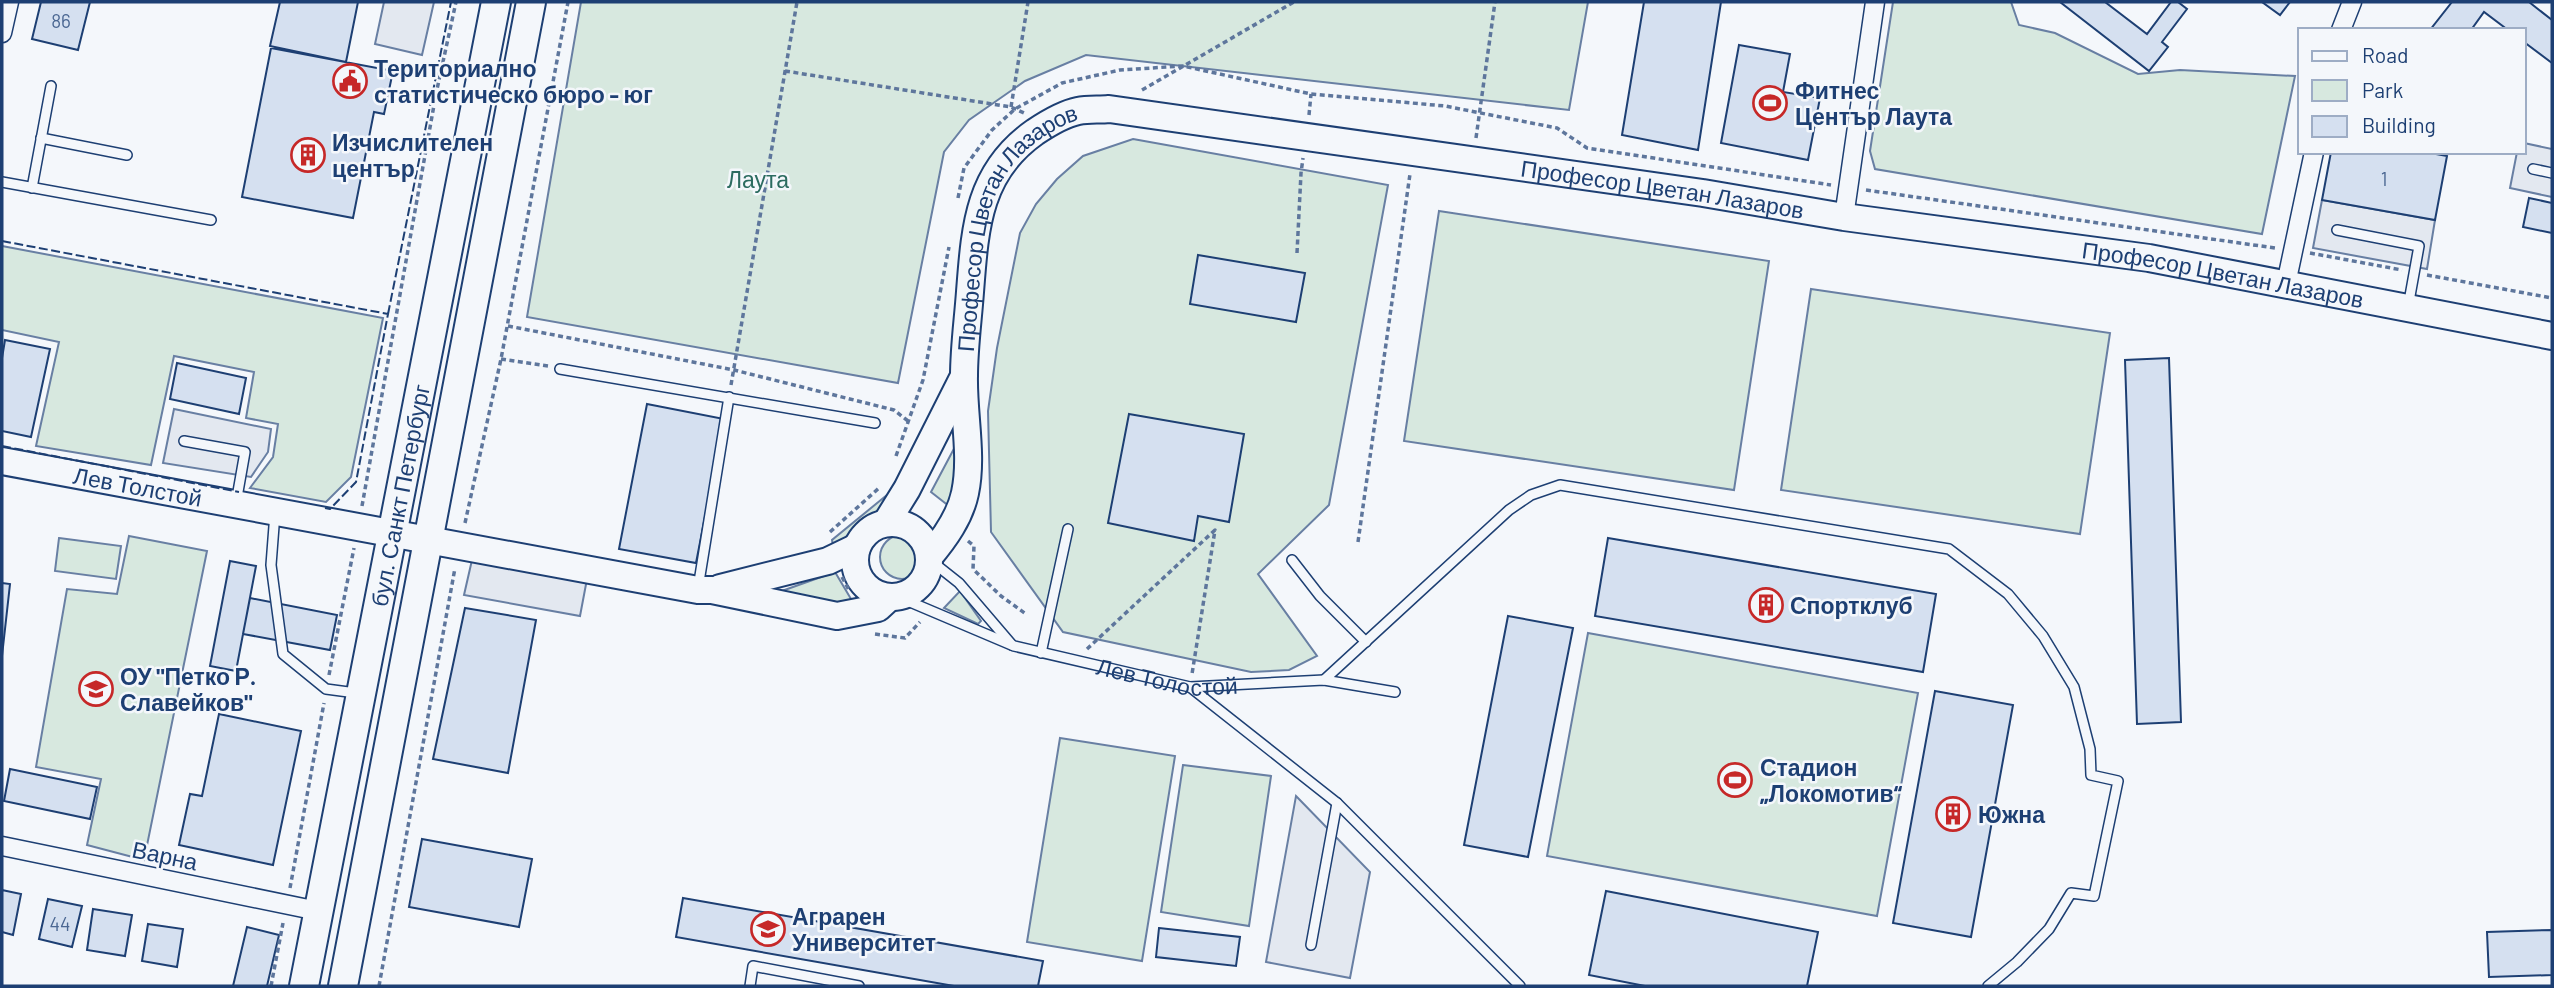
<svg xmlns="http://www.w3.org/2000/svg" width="2554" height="988" viewBox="0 0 2554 988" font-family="Barlow,sans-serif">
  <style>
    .green { fill: #d7e8df; stroke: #687fa3; stroke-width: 2 }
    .parking { fill: #e3e8f0; stroke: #687fa3; stroke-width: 2 }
    .building { fill: #d5e0f0; stroke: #1d3f73; stroke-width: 2 }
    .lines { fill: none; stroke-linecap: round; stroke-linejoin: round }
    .lane-casing { stroke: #1d3f73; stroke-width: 12 }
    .street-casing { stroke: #1d3f73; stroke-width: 21 }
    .secondary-casing { stroke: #1d3f73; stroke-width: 30 }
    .primary-casing { stroke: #1d3f73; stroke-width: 32 }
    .path { stroke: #5e769c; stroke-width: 3.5; stroke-dasharray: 5 3.5; stroke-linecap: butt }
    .lane { stroke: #f4f7fb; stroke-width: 9 }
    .street { stroke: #f4f7fb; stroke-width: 18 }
    .secondary { stroke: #f4f7fb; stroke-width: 26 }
    .primary { stroke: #f4f7fb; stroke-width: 28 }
    .fence { stroke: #1d3f73; stroke-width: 2; stroke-dasharray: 9 3.5; stroke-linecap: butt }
    .labels { text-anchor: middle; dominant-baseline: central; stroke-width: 5; stroke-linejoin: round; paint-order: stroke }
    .number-label { font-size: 19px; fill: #4b6792 }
    .poi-label { font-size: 23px; font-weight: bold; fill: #1d3f73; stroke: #f4f7fb; text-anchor: start }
    .park-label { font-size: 23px; fill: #2c6c60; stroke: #f4f7fb }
    .street-label { font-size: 23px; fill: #1d3f73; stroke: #f4f7fb }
  </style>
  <rect width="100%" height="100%" fill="#f4f7fb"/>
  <path class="green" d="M581,2h1007l-19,108 -483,-55 -61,26 -56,39 -25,32 -46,231 -371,-66z
    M1893,2h118l8,23 36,8 83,41 42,-4 115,6 -33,158 -387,-65 -5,-18z
    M1133,139l255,46 -59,320 -71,69 59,82 -28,14 -38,2 -188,-40 -72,-100 -3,-121 9,-63 23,-115 16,-29 21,-25 26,-23z
    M1439,211l330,50 -35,229 -330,-49z
    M2,246l381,72 -32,159 -25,25 -76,-14 23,-31 5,-33 -32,-6 8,-46 -80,-16 -23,109 -115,-19 23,-104 -57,-12z
    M1811,289l299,44 -30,201 -299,-44z
    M957,443l-3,67 -23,-18z
    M893,490l9,2 -37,34 -32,20 -1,-6z
    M880 557a22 22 0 1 1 44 0a22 22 0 1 1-44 0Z
    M129,536l78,15 -63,309 -57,-15 14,-66 -65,-12 31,-178 50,5z
    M59,538l62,8 -5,33 -61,-8z
    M835,572l19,32 -71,-8 -4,-4z
    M960,591l21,30 -3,3 -34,-16z
    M1588,633l330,60 -41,223 -330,-60z
    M1060,738l115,18 -33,205 -115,-19z
    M1183,765l88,11 -22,150 -88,-14z"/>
  <path class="parking" d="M384,2h50l-12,53 -47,-11z
    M2524,143l28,6v48l-42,-9 7,-36h7z
    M2322,200l113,20 -8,49 -114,-21z
    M174,409l97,20 -3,23 -17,25 -88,-14z
    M472,560l115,19 -7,37 -116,-21z
    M1296,796l74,76 -20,106 -84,-16z"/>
  <path class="building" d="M41,2h49l-12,48 -46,-11z
    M280,2h78l-12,60 -76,-16z
    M1644,2h77l-23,148 -76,-15z
    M2060,2h45l42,32 24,-32h7l9,7 -25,33 6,5 -19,24z
    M2262,2h28l-10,13z
    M2452,2h77l23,18v43l-28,-21v-12h-16l-24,-18 -13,18h-41z
    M1739,45l51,9 -7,38 37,6 -12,62 -87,-17z
    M271,48l122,23 -9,43 -10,-2 -21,106 -111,-21z
    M2331,152h94l22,4 -12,64 -113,-20z
    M2529,198l23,5v30l-29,-6z
    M1198,255l107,18 -9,49 -106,-18z
    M5,340l45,9 -19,88 -29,-6v-73z
    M2169,358l12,364 -44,2 -12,-364z
    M177,363l69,15 -7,36 -69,-15z
    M647,404l77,15 -28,144 -77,-14z
    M1129,414l115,20 -15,88 -31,-6 -4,25 -86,-18z
    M1608,538l328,56 -13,78 -328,-56z
    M230,561l26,5 -20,105 -26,-5z
    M2,583l8,1 -8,72z
    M250,598l87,17 -7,35 -87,-16z
    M465,608l71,12 -28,153 -75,-14z
    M1508,616l65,12 -45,229 -64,-12z
    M1935,691l78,14 -42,232 -78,-14z
    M219,714l82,17 -28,134 -94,-20 11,-51 12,2z
    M10,769l87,18 -7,32 -86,-18z
    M422,839l110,20 -13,68 -110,-20z
    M2,890l19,4 -8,41 -11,-3z
    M1606,891l212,41 -11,54h-162l-56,-11z
    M683,898l360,63 -5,25h-84l-278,-49z
    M48,899l34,7 -10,41 -33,-8z
    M93,909l39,6 -7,41 -38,-6z
    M148,924l35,5 -6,38 -35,-6z
    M247,927l32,8 -12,51h-34z
    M1159,928l81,9 -4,29 -80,-9z
    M2552,930v45l-63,2 -2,-45z"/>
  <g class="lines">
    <g class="lane-casing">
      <g id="lane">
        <path d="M41,138l86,17"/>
        <path d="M2533,169l19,4"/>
        <path d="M2,182l209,38"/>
        <path d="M32,188l19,-102"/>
        <path d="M2337,230l82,16 -11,61"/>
        <path d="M560,369l315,54"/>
        <path d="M184,441l61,11 -9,51"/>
        <path d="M275,513l-4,52 12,89 43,35 30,4"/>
        <path d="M930,560l29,23 53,62"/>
        <path d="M1292,560l28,36 46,46"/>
        <path d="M698,588l31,-191"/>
        <path id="s1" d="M896,596l118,50 176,41 134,-7 71,12"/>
        <path d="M1041,653l27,-124"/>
        <path d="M1324,680l185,-170 22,-15 29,-10 389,64 59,45 35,42 31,51 16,62 1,26 27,6 -24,115 -23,-3 -22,36 -32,33 -29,24"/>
        <path d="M1190,687l147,116 183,183"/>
        <path d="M1311,945l26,-142"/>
        <path d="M750,986l3,-20 106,20"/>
      </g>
    </g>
    <g class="street-casing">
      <path id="street" d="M2341,30l11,-28
        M2,33l7,-31
        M1844,217l31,-215
        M2286,284l28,-132
        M2,846l316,65"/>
    </g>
    <g class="secondary-casing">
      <g id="secondary">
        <path id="s2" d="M2,461l696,129h14l125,26 41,-8 12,-11"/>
        <path d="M886,523l21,-34 56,-111"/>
        <circle cx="892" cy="560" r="37"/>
        <path id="s3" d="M929,557c16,-19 31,-40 36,-64 8,-38 -2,-79 -1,-117 0,-28 4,-56 6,-84 5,-65 8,-120 65,-160 12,-8 28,-18 43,-21 10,-2 21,-1 31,-2l594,84 141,24 305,41 403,78"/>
        <path d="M720,588l108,-27 29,-14"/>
      </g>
    </g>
    <g class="primary-casing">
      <g id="primary">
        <path id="s4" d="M304,986l192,-984"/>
        <path d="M343,986l188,-984"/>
      </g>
    </g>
    <path class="path" d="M785,71l226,36 13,6
      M1142,90l152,-88
      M1011,107l17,-105
      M1309,115l2,-21
      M1476,138l19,-136
      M1866,190l409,58
      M958,198l6,-30 28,-38 23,-21 47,-26 58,-13 63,-4 128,28 134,12 112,22 30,20 244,37
      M1297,253l4,-80 2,-15
      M2310,253l92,17
      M2427,275l125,23
      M508,326l226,44 160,40 14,11
      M501,359l47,7
      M731,385l66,-383
      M896,456l27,-76 26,-133
      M362,506l74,-412 20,-92
      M465,523l36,-164 67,-357
      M830,532l49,-44
      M968,541l6,5 -1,23 28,27 25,18
      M1358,542l52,-368
      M842,577l8,15
      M875,634l30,4 15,-16
      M1087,649l128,-119 -23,144
      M329,675l25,-127
      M290,888l34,-185
      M271,986l12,-63
      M379,986l76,-418"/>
    <use href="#lane" class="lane"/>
    <use href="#street" class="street"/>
    <use href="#secondary" class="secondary"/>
    <use href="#primary" class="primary"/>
    <path class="fence" d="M2,241l386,73 -32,168 -26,27 -5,-1
      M388,314l63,-312
      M2,446l237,46"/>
  </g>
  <defs>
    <g id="civic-ring" transform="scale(1.75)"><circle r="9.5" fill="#f4f7fb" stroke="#c62828" stroke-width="1.5"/><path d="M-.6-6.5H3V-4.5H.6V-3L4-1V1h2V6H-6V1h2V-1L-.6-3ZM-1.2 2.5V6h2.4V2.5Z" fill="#c62828"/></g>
    <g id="stadium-ring" transform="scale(1.75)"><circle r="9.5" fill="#f4f7fb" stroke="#c62828" stroke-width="1.5"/><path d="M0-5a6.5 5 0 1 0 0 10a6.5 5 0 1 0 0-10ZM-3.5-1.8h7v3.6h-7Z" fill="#c62828"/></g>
    <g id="building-ring" transform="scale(1.75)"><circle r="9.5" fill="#f4f7fb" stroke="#c62828" stroke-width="1.5"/><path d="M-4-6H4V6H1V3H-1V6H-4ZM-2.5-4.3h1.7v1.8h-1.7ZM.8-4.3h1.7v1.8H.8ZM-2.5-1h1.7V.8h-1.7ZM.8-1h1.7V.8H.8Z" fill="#c62828"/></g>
    <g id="school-ring" transform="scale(1.75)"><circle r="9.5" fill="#f4f7fb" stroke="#c62828" stroke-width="1.5"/><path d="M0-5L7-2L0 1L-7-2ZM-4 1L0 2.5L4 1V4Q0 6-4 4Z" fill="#c62828"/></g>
    <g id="university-ring" transform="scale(1.75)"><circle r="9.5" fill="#f4f7fb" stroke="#c62828" stroke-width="1.5"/><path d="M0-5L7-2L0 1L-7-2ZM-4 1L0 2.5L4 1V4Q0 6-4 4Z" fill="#c62828"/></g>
  </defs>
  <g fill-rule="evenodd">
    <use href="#civic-ring" x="350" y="81"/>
    <use href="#stadium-ring" x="1770" y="103"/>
    <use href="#building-ring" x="308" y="155"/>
    <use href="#building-ring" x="1766" y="605"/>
    <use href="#school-ring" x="96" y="689"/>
    <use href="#stadium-ring" x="1735" y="780"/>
    <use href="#building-ring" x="1953" y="814"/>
    <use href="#university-ring" x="768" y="929"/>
  </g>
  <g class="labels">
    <g class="number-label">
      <text x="61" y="20">86</text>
      <text x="2384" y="178">1</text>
      <text x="60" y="923">44</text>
    </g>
    <g class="poi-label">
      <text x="374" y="68">Териториално<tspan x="374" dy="26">статистическо бюро - юг</tspan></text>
      <text x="1795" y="90">Фитнес<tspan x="1795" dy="26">Център Лаута</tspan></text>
      <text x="332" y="142">Изчислителен<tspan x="332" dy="26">център</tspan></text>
      <text x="1790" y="605">Спортклуб</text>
      <text x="120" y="676">ОУ "Петко Р.<tspan x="120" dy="26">Славейков"</tspan></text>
      <text x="1760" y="767">Стадион<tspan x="1760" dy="26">„Локомотив“</tspan></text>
      <text x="1978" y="814">Южна</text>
      <text x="792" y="916">Аграрен<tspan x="792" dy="26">Университет</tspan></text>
    </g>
    <g class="park-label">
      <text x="758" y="179">Лаута</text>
    </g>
    <g class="street-label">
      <text stroke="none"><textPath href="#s3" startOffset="1094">Професор Цветан Лазаров</textPath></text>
      <text stroke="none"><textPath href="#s3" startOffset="359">Професор Цветан Лазаров</textPath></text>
      <text stroke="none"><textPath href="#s3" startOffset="1661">Професор Цветан Лазаров</textPath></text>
      <text stroke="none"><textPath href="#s2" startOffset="138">Лев Толстой</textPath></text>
      <text stroke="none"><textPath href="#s4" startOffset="500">бул. Санкт Петербург</textPath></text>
      <text stroke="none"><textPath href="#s1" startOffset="285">Лев Толостой</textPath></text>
      <text transform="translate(165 855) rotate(12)">Варна</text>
    </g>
  </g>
  <rect width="2554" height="988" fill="none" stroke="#1d3f73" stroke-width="7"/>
  <rect x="2298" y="28" width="228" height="126" fill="#f4f7fb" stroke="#9eadc5" stroke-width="2"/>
  <rect x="2312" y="51" width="35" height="10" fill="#f4f7fb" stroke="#9eadc5" stroke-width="2"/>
  <text x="2362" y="63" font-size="21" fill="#1d3f73">Road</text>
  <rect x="2312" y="80" width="35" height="21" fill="#d7e8df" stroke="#9eadc5" stroke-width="2"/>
  <text x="2362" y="98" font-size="21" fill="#1d3f73">Park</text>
  <rect x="2312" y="116" width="35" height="21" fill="#d5e0f0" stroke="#9eadc5" stroke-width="2"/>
  <text x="2362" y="133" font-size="21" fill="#1d3f73">Building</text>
</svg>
